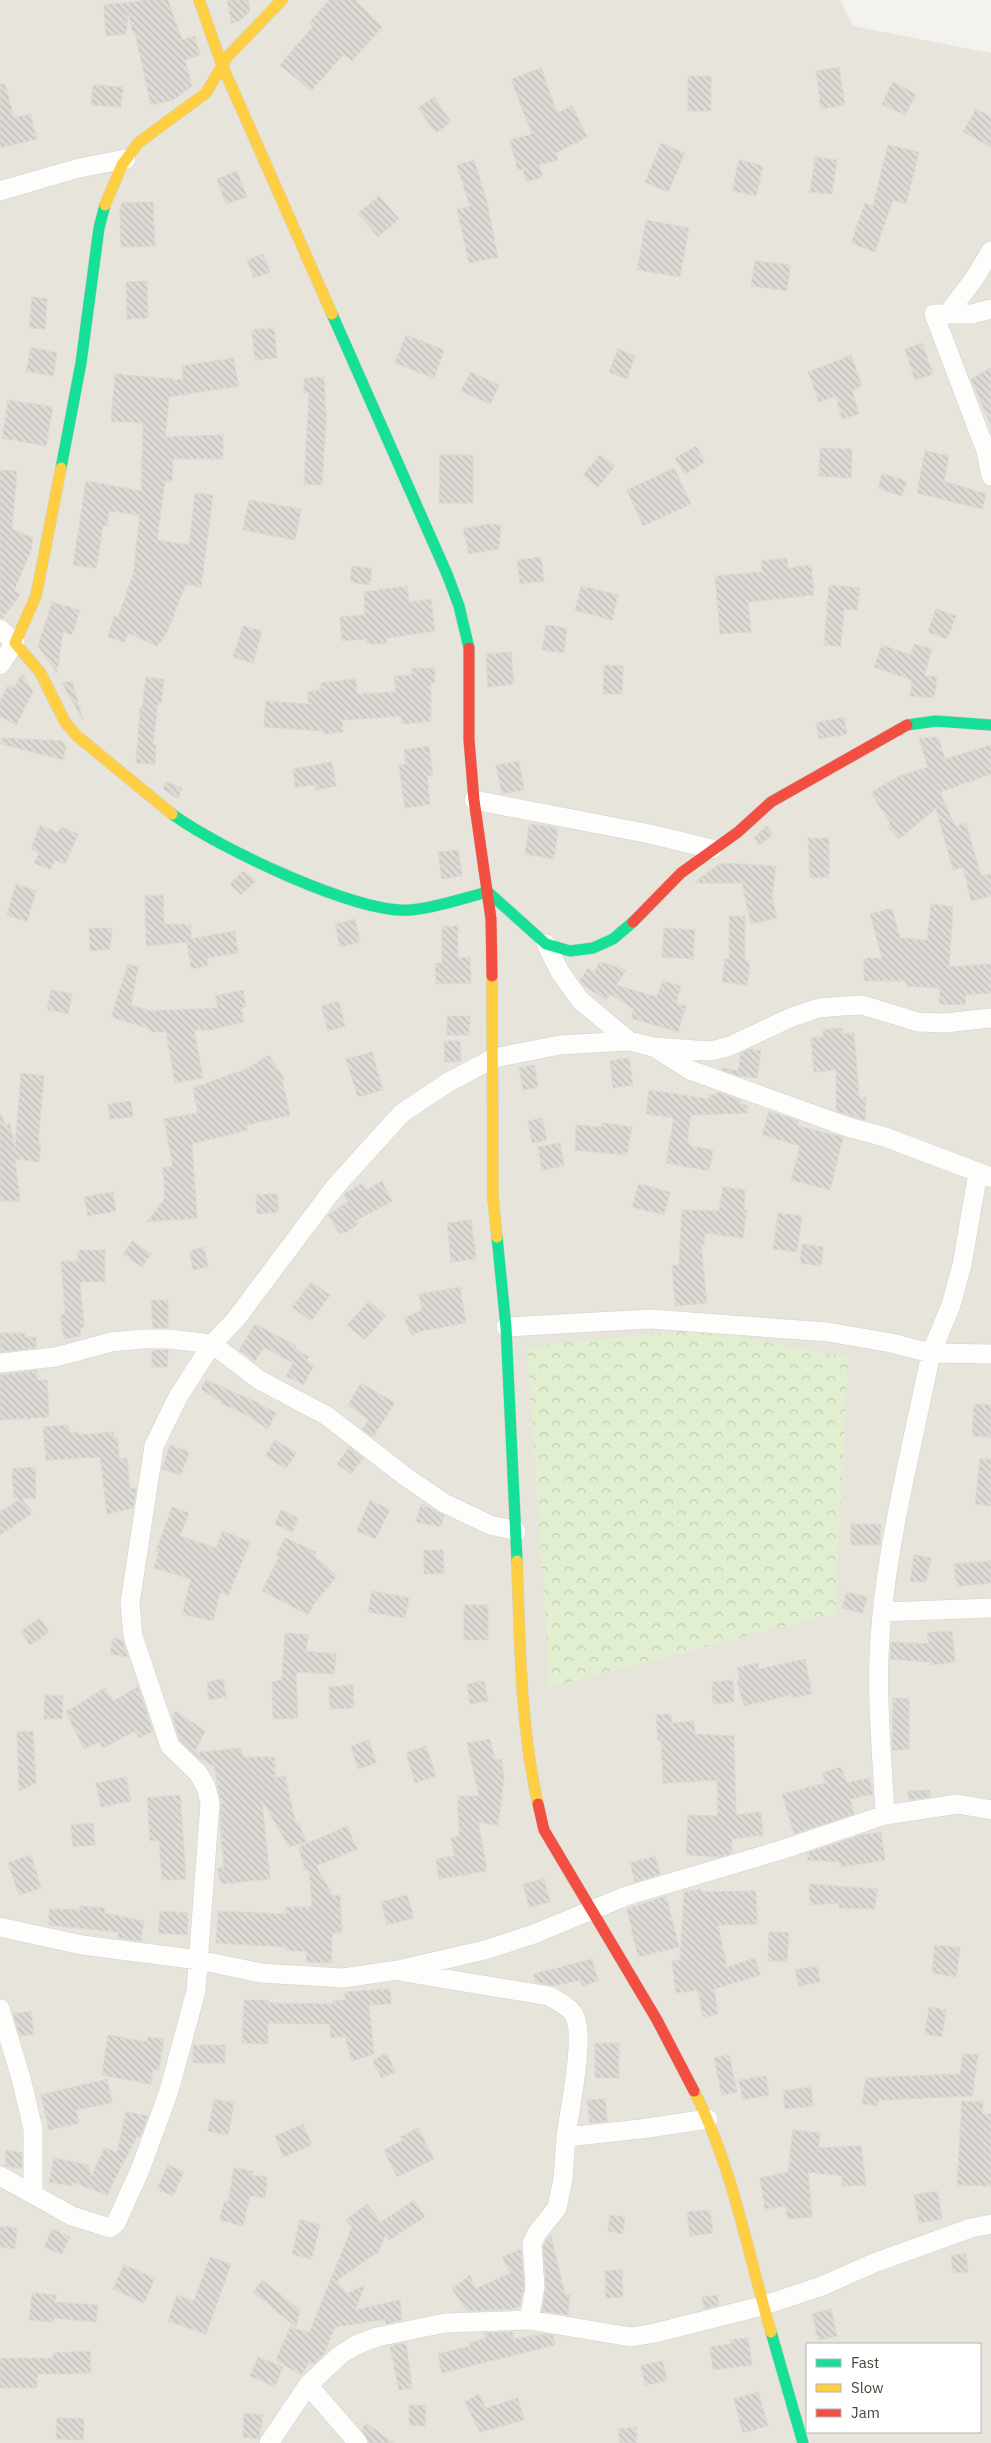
<svg xmlns="http://www.w3.org/2000/svg" width="991" height="2443" viewBox="0 0 991 2443" font-family="'IBM Plex Sans',sans-serif">
  <style>
    .residential { fill: #e7e4dc; fill-rule: evenodd }
    .forest { fill: url(#forest-crowns) }
    .building { fill: url(#building-back-hatch); stroke: #dcd9d4 }
    .lines { fill: none; stroke-linecap: round; stroke-linejoin: round }
    .street-casing { stroke: #d2d0cb; stroke-width: 20 }
    .fast-casing { stroke: #d3cfc5; stroke-width: 12 }
    .slow-casing { stroke: #d3cfc5; stroke-width: 12 }
    .jam-casing { stroke: #d3cfc5; stroke-width: 12 }
    .street { stroke: #fdfdfc; stroke-width: 19 }
    .fast { stroke: #16e098; stroke-width: 11 }
    .slow { stroke: #ffcf43; stroke-width: 11 }
    .jam { stroke: #f24e42; stroke-width: 11 }
  </style>
  <defs>
    <pattern id="forest-crowns" width="20" height="18" patternUnits="userSpaceOnUse" patternTransform="scale(1.25)"><rect width="20" height="18" fill="#e1eecf"/><path d="M2 6a3 3 0 1 1 6 0M12 15a3 3 0 1 1 6 0" fill="none" stroke="#c3cdb2"/></pattern>
    <pattern id="building-back-hatch" width="6" height="6" patternUnits="userSpaceOnUse" patternTransform="scale(1.25)"><rect width="6" height="6" fill="#dedbd6"/><path d="M-1 5l2 2M0 0l6 6M5-1l2 2" fill="none" stroke="#c0bdb8"/></pattern>
  </defs>
  <rect width="100%" height="100%" fill="#f4f2ee"/>
  <path class="residential" d="M0,0h840l13,26 138,27v2390h-991zM807,2344h173v88h-173z"/>
  <path class="forest" d="M700,1329l148,29 -13,255 -285,74 -23,-340z"/>
  <path class="building" d="M149,0h19l14,40 13,-4 5,19 -15,5 7,26 -19,14 -22,5 -16,-72 -2,1 -5,-22 -2,22 -20,2 -2,-31z
    M227,0h21l2,11 -10,10 -9,2z
    M329,0h26l27,27 -30,34 -8,-7 -33,37 -31,-26 33,-39 -4,-3z
    M839,67l6,38 -24,4 -5,-38z
    M541,68l16,45 15,-7 15,31 -31,16 2,7 -19,5 4,12 -17,5 -3,-13 -5,1 -8,-30 22,-6 -21,-55z
    M688,76h23v35h-23z
    M893,82l23,12 -11,21 -23,-11z
    M0,84h5l9,34 16,-4 7,25 -37,9z
    M93,85l30,2 -2,20 -30,-2z
    M434,97l17,25 -15,11 -18,-25z
    M976,109l15,8v30l-28,-15z
    M661,143l24,10 -17,39 -23,-10z
    M888,145l31,7 -13,52 -13,-4 -18,52 -24,-9 14,-40 8,3z
    M815,157l22,3 -5,34 -22,-2z
    M474,160l13,42 11,55 -29,6 -12,-54 13,-2 -13,-42z
    M739,160l24,6 -7,30 -24,-5z
    M237,171l10,26 -21,7 -9,-25z
    M379,196l20,23 -21,18 -20,-24z
    M153,202l2,44 -34,1 -1,-37 2,-7z
    M646,220l43,8 -9,49 -43,-7z
    M263,254l7,18 -16,6 -7,-18z
    M755,261l35,4 -3,26 -36,-5z
    M147,281l1,37 -21,1 -1,-37z
    M32,297l15,2 -2,30 -16,-1z
    M274,328l3,30 -22,2 -3,-30z
    M406,335l38,15 -10,28 -39,-15z
    M922,343l11,31 -18,6 -10,-31z
    M31,347l26,6 -4,23 -27,-5z
    M618,349l17,7 -8,23 -18,-7z
    M851,355l11,31 -10,4 7,24 -17,5 -6,-23 -17,6 -11,-30z
    M233,358l6,28 -70,11 -4,40 58,-2v24h-50l-1,22h-7l-8,59 32,5 6,-52 18,2 -12,92 -15,-3 -20,50 -9,12 -29,-13 -3,9 -17,-5 6,-21 4,2 15,-44 7,-59 -31,-4 -2,15 -4,-1 -7,43 -23,-3 13,-84 55,10 2,-68 -32,-2 4,-47 68,6 -1,-14z
    M991,368v57l-20,-46z
    M471,372l28,13 -9,19 -29,-13z
    M324,377l2,43 -4,65 -18,-1 5,-91h-5v-15z
    M8,400l45,7 -7,39 -44,-8z
    M696,446l9,16 -20,12 -10,-16z
    M820,448l32,1 -1,29 -32,-2z
    M925,451l24,5 -5,25 42,13 -4,15 -65,-16z
    M440,455h33v48h-34z
    M600,455l15,11 -17,21 -15,-12z
    M674,468l17,36 -48,22 -16,-36z
    M0,470l17,1 -5,58 21,9 -2,12 -17,41 6,4 -17,23h-3z
    M882,473l25,8 -5,15 -24,-8z
    M249,500l52,9 -6,31 -52,-10z
    M488,524l13,1 -2,24 -30,5 -6,-25z
    M541,557l3,24 -24,3 -3,-24z
    M787,558l1,10 23,-3 3,30 -66,7 3,30 -31,2 -5,-58 47,-4 -1,-11z
    M352,566l20,2 -2,17 -20,-3z
    M829,585l31,3 -3,22 -13,-1 -3,37 -17,-1z
    M407,586l2,16 22,-3 4,32 -49,7 1,5 -21,1v-5l-24,2 -2,-24 25,-2 -1,-23z
    M581,586l37,9 -6,25 -37,-10z
    M52,602l28,8 -8,25 -9,-3 -6,41 -19,-27z
    M936,609l20,7 -9,23 -19,-7z
    M546,625l21,3 -3,25 -22,-3z
    M243,626l19,5 -9,32 -20,-6z
    M914,644l18,5 -8,27 13,1 -3,21 -24,-2 2,-16 -38,-13 8,-22 29,10z
    M511,652l3,32 -26,3 -2,-33z
    M604,665l19,1 -1,28h-19z
    M412,668h23v15h-4v38l-29,3 -1,-8 -59,4 1,12 -18,2 -1,-3 -60,-4 2,-26 43,3 -2,-12 14,-2 -1,-7 36,-4 1,15 39,-2 -2,-16 18,-1z
    M22,674l11,18 -17,33 -16,-9v-14l8,-17 6,3z
    M146,677l18,2 -3,24h-3l-5,42h3l-1,19 -19,-1 4,-55h2z
    M72,681l11,39 -21,-37z
    M844,717l3,17 -28,5 -3,-16z
    M938,737l7,22 46,-14v29l-51,18 15,34 11,-3 15,53 10,-2v22l-20,5 -8,-34 -10,3 -17,-62 -37,31 -12,-13 3,-3 -19,-30 26,-16 31,-10 -9,-29z
    M2,738l60,3 4,5 -3,14 -62,-16z
    M429,746l4,29 -6,1 3,28 -25,4 -6,-43 7,-1 -2,-14z
    M519,761l5,29 -22,4 -6,-29z
    M332,762l4,24 -20,4 -1,-5 -20,2 -2,-18z
    M166,782l16,6 -4,11 -15,-10z
    M529,824l29,4 -4,31 -29,-5z
    M40,825l18,8 3,-6 17,7 -13,30 -10,-4 -5,10 -16,-7 5,-10 -8,-4z
    M767,826l6,9 -14,10 -5,-8z
    M808,838h21v39l-19,1z
    M458,850l4,26 -20,3 -4,-27z
    M721,863l55,3 -4,31 5,21 -26,6 -9,-41h-46v-2z
    M243,871l13,10 -15,14 -11,-11z
    M16,884l20,7 -9,31 -20,-7z
    M163,895l1,29 27,1v14l44,-8 3,22 -31,5 1,7 -17,4 -4,-27 -41,4 -1,-50z
    M931,904l22,3 -4,60 42,-3v29l-25,2 -1,10 -26,-1 1,-16 -34,-2v-5h-42v-23h18l-12,-44 22,-6 8,30 27,2z
    M729,916h16v45h5l-3,24 -25,-3 3,-23h4z
    M355,919l5,23 -20,5 -5,-23z
    M442,926h16v32l12,-1 1,26 -35,1 -1,-21h7z
    M89,928h23l-2,21 -20,2z
    M664,928l31,2 -2,29 -31,-2z
    M600,962l26,8 -10,15 40,12 7,-16 18,5 -5,17 10,3 -8,26 -47,-14 3,-9 -24,-15 -4,6 -23,-15 -3,-5 8,-12 6,4z
    M128,964l10,3 -7,38 19,6 68,-3 -3,-12 28,-6 3,17 -5,1 3,14 -35,8h-15l9,48 -28,5 -9,-51h-16v-3l-39,-12z
    M51,990l21,4 -4,20 -21,-5z
    M339,1001l6,25 -17,5 -7,-25z
    M447,1016h23l-1,19h-22z
    M842,1028l1,6 11,-1 5,64h7l-1,23 -29,-9v-41l-22,2 -3,-34 12,-1v-7z
    M444,1041h16l1,20 -16,1z
    M750,1049l11,2 -4,27 -18,-2 -17,-6v-2l16,3 3,-18z
    M372,1052l11,38 -25,7 -12,-38z
    M269,1055l15,24 -2,1 8,35 -44,10 2,5 -56,14 5,74 -50,4 18,-24 -2,-31h10l-9,-48 34,-6 -5,-25 53,-19z
    M629,1058l4,27 -20,3 -3,-27z
    M534,1065l4,22 -15,3 -4,-22z
    M21,1073l23,3 -6,68h3l-2,18 -24,-3 5,42h-20v-88l6,12 4,-1 5,25z
    M649,1090l60,9v-4h7l1,-3 23,8 1,4 6,1v8l-56,2 -4,28 4,1 -1,2 23,4 -4,21 -43,-8 8,-45 -28,-4z
    M131,1101l2,16 -23,2 -2,-15z
    M769,1111l30,10 -2,5 46,11 -13,53 -39,-10 9,-34 -38,-11z
    M542,1118l5,22 -15,3 -4,-22z
    M602,1123l30,4 -5,28 -52,-5 1,-25 25,2z
    M560,1143l4,23 -22,4 -4,-23z
    M382,1181l10,20 -37,20 3,3 -13,9h-6l-11,-18 20,-13 -4,-8 19,-11 3,7z
    M639,1184l31,8 -6,23 -32,-8z
    M723,1187l22,3 -1,20h3l-4,28 -38,-5 -1,12 -3,-1 6,59 -32,3 -3,-41h7l3,-55 37,1z
    M113,1192l3,19 -28,5 -4,-19z
    M277,1194l1,18 -21,2 -1,-19z
    M778,1213l24,3 -5,36 -24,-3z
    M471,1220l5,39 -25,3 -4,-39z
    M132,1241l19,13 -9,13 -19,-13z
    M802,1244l21,3 -2,19 -21,-3z
    M204,1247l4,20 -15,3 -3,-19z
    M78,1250h27v32h-25l4,45 -4,1 1,8 -17,3 -4,-24 5,-1 -4,-53h17z
    M311,1282l19,13 -19,26 -19,-14z
    M460,1287l6,36 -46,8 -8,4 -8,-17 18,-8 -3,-16z
    M151,1300h17v28h-15z
    M369,1301l17,15 -21,24 -18,-15z
    M255,1324l42,22 -2,2 14,9 -3,4 8,5 -11,19 -17,-9 7,-13 -29,-16 -9,14 -16,-11z
    M0,1333h25v4h11v11l-35,4z
    M152,1350h16l-1,17h-15z
    M37,1370v10h10l2,37 -49,3v-45z
    M206,1380l48,21 22,12 -8,16 -29,-18 -18,-7 1,-2 -21,-13z
    M361,1383l34,20 -22,34 -11,-8 7,-9 -21,-15z
    M974,1404l17,1v32l-19,-1z
    M68,1425l1,8 10,-1v3l34,-3 1,7 4,-1 1,21 8,-1 3,31 5,-1 1,3 -3,17 -26,6 -7,-57 -54,3 -3,-33z
    M275,1440l21,13 -10,16 -21,-13z
    M170,1445l19,7 -8,23 -19,-6z
    M349,1447l14,11 -12,16 -14,-10z
    M980,1459h11v47l-16,-2z
    M35,1467l1,31 -14,1 11,14 -33,22v-23l20,-13h-6l-2,-30z
    M370,1500l20,10 -15,29 -18,-8z
    M421,1504l23,11 -3,12 -25,-5z
    M172,1507l17,6 -9,23 36,12 7,-17 27,11 -22,54 -8,-4 -7,29 -31,-7 9,-35 -37,-11 5,-16 -3,-1z
    M281,1510l17,8 -6,14 -17,-8z
    M851,1524h30l-1,21h-29z
    M285,1538l31,14 -2,4 23,20 -23,28 -6,11 -46,-24 17,-34 -3,-1z
    M424,1550h19l1,23 -20,1z
    M914,1555l17,3 -5,24 -16,-1z
    M991,1561v22l-32,3 -4,-10 -1,-12z
    M372,1591l37,7 -4,20 -37,-6z
    M847,1592l20,5 -4,16 -21,-5z
    M464,1605h24v35h-24z
    M40,1618l9,14 -19,13 -9,-14z
    M952,1631l3,31 -24,3 -1,-3 -40,-3 1,-17 38,2 -2,-11z
    M285,1633l23,2 -2,16 30,3 -2,20 -38,-2 2,46 -25,1 -1,-37 10,-2z
    M113,1638l9,2 6,17 -18,-3z
    M805,1659l7,35 -20,4 -1,-3 -47,11 -7,-26h3l-3,-12 21,-5 1,6z
    M223,1679l3,18 -17,3 -2,-18z
    M733,1680l1,22 -21,2 -1,-22z
    M484,1681l4,20 -18,3 -3,-20z
    M353,1685l1,23 -24,1 -1,-22z
    M138,1687l15,44 -14,7 -4,-7 -32,17 -4,-6 -15,7 -18,-37 39,-24 8,13z
    M45,1695l18,1 -1,23h-18z
    M893,1698l16,1v50l-17,1z
    M176,1711l29,20 -11,22 47,-5 2,9h32v21l10,-2 11,48 3,-1 7,19 -17,5 -27,-47 8,79 -49,5 -4,-15 7,-2 -4,-43 1,-20 -7,-38 -16,-8 -18,-18 -8,-24z
    M671,1714l1,9 22,-2 1,13 39,2 2,79 25,-3 2,23 -31,4v14l-13,4 -33,-2 2,-40 30,1 -1,-36 -54,3 -2,-43h-3l-2,-25z
    M33,1731l3,52 -17,8 -2,-59z
    M490,1739l5,21 6,-1 3,18 -6,48 -20,-3 9,49 -48,8 -3,-20 19,-3 -4,-18 8,-2 -1,-40h21l-12,-53z
    M369,1740l7,23 -18,6 -7,-23z
    M426,1746l10,30 -21,7 -9,-30z
    M841,1767l6,16 22,-5 4,16 -23,5 4,15 -60,20 -12,-40 44,-11 -4,-10z
    M126,1777l5,24 -30,6 -5,-24z
    M930,1790v7l-21,3 -1,-9z
    M180,1795l6,84 -24,1 -3,-40 -9,1 -3,-43z
    M93,1823l2,22 -22,2 -2,-22z
    M347,1826l10,23 -41,17 17,30 7,-1 2,37 -10,1 -1,30 -25,-1 1,-11h-21v-4l-70,-4 2,-32 68,3v-7h26l-3,-37 -4,1 -6,-24z
    M881,1832l4,28 -45,7v-5l-32,-2 -1,-7 54,-18z
    M31,1855l10,33 -22,7 -11,-32z
    M655,1856l5,18 -25,8 -5,-19z
    M544,1879l6,23 -21,5 -6,-23z
    M809,1884l68,5 -2,20 -36,-1v-5l-29,2z
    M701,1889v3l55,-1 1,33 -39,1 9,42 28,-9 5,17 -46,14 4,25 -15,3 -5,-27 -22,3 -4,-32 8,-1 4,-68z
    M407,1895l7,23 -27,7 -6,-23z
    M666,1896l13,51 -41,10 -11,-48z
    M80,1906l25,2 -1,5 40,8 -3,20 -23,-3 1,-6 -70,-7v-16l31,1z
    M160,1911l28,2 -1,22 -29,-2z
    M769,1932l20,1 -2,28h-19z
    M935,1945l25,3 -4,29 -24,-4z
    M592,1959l6,22 -16,5 -2,-6 -26,6 -19,-4 -1,-8z
    M817,1966l3,16 -21,4 -4,-16z
    M390,1989l1,15 -22,1 5,49 -22,7 -7,-25 -14,2 -1,-14 -62,-1v21l-26,-1 2,-43h25v3l64,1v-3l12,-1v-8z
    M929,2007l17,3 -4,27 -17,-3z
    M31,2011l3,23 -14,2 -7,-22z
    M108,2035l39,7 1,-5 16,2 -5,31 -6,-1 -2,15 -49,-9z
    M595,2043h24v35h-24z
    M193,2045h32v18h-32z
    M387,2053l8,19 -14,6 -8,-18z
    M963,2054l15,1 -6,41 -93,4 -1,6 -16,-2 4,-26 94,-4z
    M729,2055l8,37 -15,3 -8,-37z
    M766,2076l3,19 -26,5 -4,-20z
    M107,2079l5,24 -36,7 3,13 -30,7 -8,-35z
    M811,2087l2,19 -28,3 -2,-18z
    M214,2099l20,4 -6,32 -20,-4z
    M605,2099l2,22 -17,2 -3,-23z
    M962,2101l21,1 -1,12h9v72l-34,-1z
    M126,2112l22,4 -8,21 -3,-1 -30,59 -35,-13v4l-23,-4 5,-24 34,7 3,11 14,-29 12,6z
    M303,2124l9,21 -29,12 -8,-21z
    M418,2128l16,31 -37,18 -13,-27 18,-9 -2,-4z
    M793,2130l27,3 -2,15 43,-2 5,39 -24,1v-10l-34,-4 4,45 -25,2 -1,-13 -21,3 -5,-31 28,-6z
    M6,2150l16,3v15l-17,-2z
    M168,2165l16,7 -11,24 -16,-7z
    M234,2168l19,3 -1,4 15,2 -2,21 -15,-2 -7,30 -23,-6 4,-19 4,1z
    M938,2191l4,28 -23,4 -5,-28z
    M414,2200l11,17 -36,23 -3,-6 -8,18 -41,28 9,14 19,-9 -10,25 45,-10 2,20 -16,4 -1,-5 -50,8 -11,27 -10,10 -5,-2 -8,13 -25,-15 14,-33 19,6 43,-106 -6,-7 21,-16 14,18z
    M710,2210l3,23 -23,3 -3,-24z
    M610,2215l15,2 -2,17 -15,-3z
    M300,2220l20,5 -8,34 -20,-5z
    M0,2226l17,2 -2,21 -15,-2z
    M52,2229l18,8 -8,17 -18,-7z
    M551,2236l14,58 5,1 -2,20 -26,-4 4,-25 -3,-40 4,-7z
    M521,2249l3,37 -4,20 -8,3 -45,2 -15,-22 18,-14 5,14 36,-16 -9,-16z
    M966,2254l2,18 -15,1 -2,-18z
    M210,2257l21,7 -25,70 -38,-13 9,-26 17,6z
    M124,2265l31,13 -11,25 -31,-14z
    M622,2270l1,27 -17,1 -1,-27z
    M262,2280l38,30 -4,17 -43,-35z
    M32,2293l24,2 -1,7 43,3 -2,17 -42,-4v4l-25,-2z
    M717,2295l2,10 -15,4 -2,-12z
    M831,2309l6,27 -19,4 -6,-26z
    M512,2332l2,7 30,-5 9,1 2,10 -113,28 -4,-19 32,-8 -1,-3 17,-5 -3,-5z
    M748,2338l4,27 -39,5 -3,-23 21,-3 -1,-4z
    M406,2343l6,45 -13,2 -9,-44z
    M90,2351l1,22 -54,1v14h-37v-30h53v-5z
    M258,2357l25,10 -8,20 -25,-11z
    M663,2361l4,20 -22,4 -4,-20z
    M758,2392l10,34 -25,7 -9,-34z
    M479,2394l7,14 32,-10 6,22 -44,12 -15,-30z
    M409,2405l17,1 -1,20 -16,-1z
    M244,2413l19,2 -4,24 -16,-2z
    M57,2418l27,1 -1,21 -27,-1z
    M366,2423l28,20h-25l-7,-13z
    M636,2427l1,16h-17l-2,-14z"/>
  <g class="lines">
    <g class="street-casing">
      <path id="street" d="M0,191l79,-23 47,-9
        M991,309l-19,5h-38l52,137 5,25
        M949,312l25,-33 17,-28
        M0,629l15,14 -15,22
        M474,800l176,34 62,15
        M546,944l14,28 20,28 49,41 24,6 58,4 19,-5 62,-29 27,-9 23,-2 20,-1 56,17 27,1 46,-5
        M657,1049l33,21 158,57 37,10 106,40
        M978,1172l-16,93 -11,40 -20,48 60,1
        M506,1327l144,-8 178,13 63,11 40,10c-18,90 -42,180 -50,272 -6,63 1,127 4,190
        M0,1363l56,-6 55,-15 32,-3h26l43,5 46,35 69,37 79,61 38,26 46,22 26,6
        M882,1612l109,-4
        M0,1927l82,18 117,15 62,13 82,5 55,-8 87,-20 49,-16 92,-38 155,-46 104,-35 73,-11 33,6
        M404,1972l145,24c9,6 20,10 25,19 12,20 -5,96 -8,122l75,-8 67,-10
        M0,2009l21,69 12,51v65
        M0,2176l72,40 38,12 6,-5 24,-53 29,-79 27,-100 14,-188 -4,-16 -8,-14 -28,-27 -37,-110 -3,-33 24,-157 24,-49 34,-53 24,-25 99,-132 67,-74 45,-30 47,-25 66,-13 69,-4
        M529,2320l6,-33 -3,-43 5,-11 20,-25 6,-29 3,-42
        M308,2385l50,58
        M269,2443l39,-58 32,-30 16,-10 21,-8 68,-14 84,-3 102,17 24,-4 107,-27 60,-20 52,-23 97,-35 20,-4"/>
    </g>
    <g class="fast-casing">
      <path id="fast" d="M332,314l115,260 12,32 10,42
        M61,468l20,-105 18,-135 6,-23
        M907,725l29,-4 55,4
        M172,814c45,33 184,100 238,96 26,-2 53,-12 78,-18l58,52 24,7 23,-3 20,-9 20,-17
        M497,1237l9,90 11,234
        M771,2332l32,111"/>
    </g>
    <g class="slow-casing">
      <path id="slow" d="M199,0l23,65 110,249
        M105,205l17,-40 16,-22 68,-50 22,-37 54,-56
        M61,468l-25,128 -21,47 25,29 25,50 12,14 95,78
        M492,976l1,223 4,38
        M517,1561c3,81 3,164 21,243
        M694,2091c39,76 53,160 77,241"/>
    </g>
    <g class="jam-casing">
      <path id="jam" d="M469,648v92l5,60 17,119 1,57
        M633,922l48,-49 57,-41 33,-30 136,-77
        M538,1804l6,26 113,190 37,71"/>
    </g>
    <use href="#street" class="street"/>
    <use href="#fast" class="fast"/>
    <use href="#slow" class="slow"/>
    <use href="#jam" class="jam"/>
  </g>
  <rect x="806" y="2343" width="175" height="90" fill="#ffffff" stroke="#b7b4b0"/>
  <rect x="816" y="2359" width="25" height="8" fill="#16e098" stroke="#b7b4b0"/>
  <text x="851" y="2368" font-size="15" fill="#4b4439">Fast</text>
  <rect x="816" y="2384" width="25" height="8" fill="#ffcf43" stroke="#b7b4b0"/>
  <text x="851" y="2393" font-size="15" fill="#4b4439">Slow</text>
  <rect x="816" y="2409" width="25" height="8" fill="#f24e42" stroke="#b7b4b0"/>
  <text x="851" y="2418" font-size="15" fill="#4b4439">Jam</text>
</svg>
